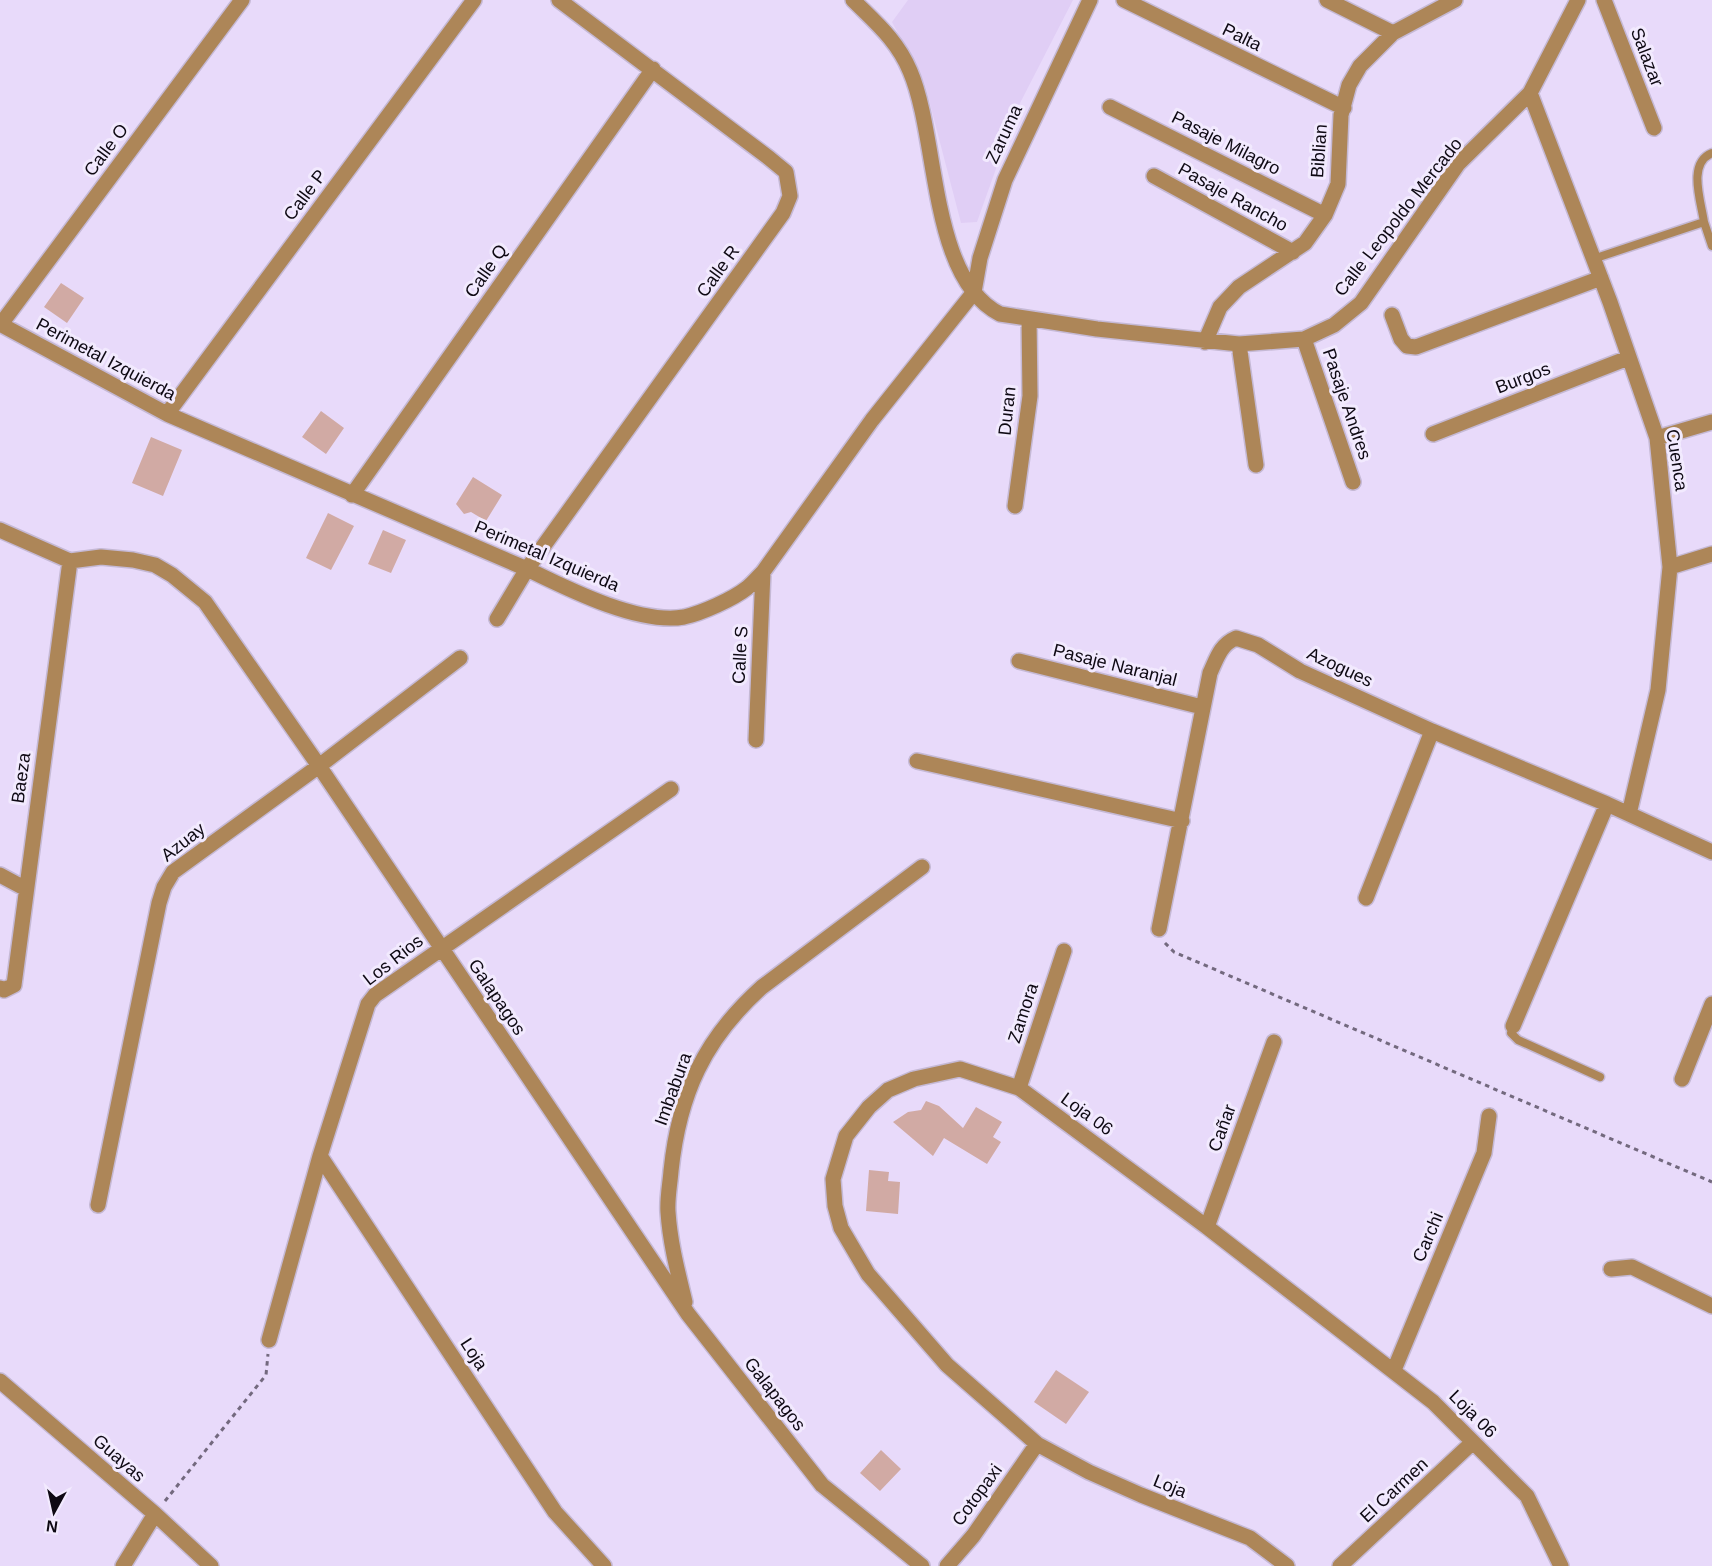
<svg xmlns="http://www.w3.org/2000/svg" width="1712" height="1566" viewBox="0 0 1712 1566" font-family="Helvetica,sans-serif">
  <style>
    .built { fill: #e0cef5 }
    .building { fill: #d1aaa4 }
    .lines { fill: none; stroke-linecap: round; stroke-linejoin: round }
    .service-casing { stroke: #c5b9d5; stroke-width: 11 }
    .minor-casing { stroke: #c5b9d5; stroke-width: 18 }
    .path { stroke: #73697e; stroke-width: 3; stroke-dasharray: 4.5 4.5; stroke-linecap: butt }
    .service { stroke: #ad8658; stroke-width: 8 }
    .minor { stroke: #ad8658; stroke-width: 15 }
    .labels { text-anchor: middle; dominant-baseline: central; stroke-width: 6; stroke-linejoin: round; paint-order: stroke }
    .street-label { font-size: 18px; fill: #0e0913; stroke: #f2eafe }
  </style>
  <rect width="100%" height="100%" fill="#e8dafa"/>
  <path class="built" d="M908,0h165l-55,107 -41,115 -16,1 -36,-138 -33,-63z"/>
  <path class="building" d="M61,283l23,15 -17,25 -23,-16z
    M321,411l23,17 -18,26 -24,-17z
    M151,437l31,13 -19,46 -31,-13z
    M473,477l29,18 -16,26 -15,-9 -7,2 -8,-10z
    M328,513l26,13 -23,44 -25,-12z
    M383,530l23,10 -15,33 -23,-9z
    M926,1101l13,5 24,22 13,-21 26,15 -9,15 8,5 -14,22 -43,-26 -11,18 -40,-34 15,-10 13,-2z
    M869,1170l20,2 -1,9 12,1 -2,32 -32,-3z
    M1056,1370l33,22 -23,32 -32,-22z
    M881,1450l20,19 -21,22 -20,-18z"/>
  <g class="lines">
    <g class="service-casing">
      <path id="service" d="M1704,222l8,24
        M1593,259l111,-37c-3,-21 -17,-59 8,-69
        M1513,1026l-2,7 7,7 82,37"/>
    </g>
    <g class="minor-casing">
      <path id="minor" d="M853,0c23,23 44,40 57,71 29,67 19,207 90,243l97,15 142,15 65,-5 30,-14 27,-22 97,-139 72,-71 48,-93
        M1124,0l220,108
        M1327,0l66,33
        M1604,0l50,128
        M1530,93l80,209 47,136 13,129 -12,123 -29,124
        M1110,107l215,108
        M1154,176l139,76
        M1392,315l9,24 6,7 9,1 185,-69
        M0,324l167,90 360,155c41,20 112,56 157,48 18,-4 49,-18 63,-29 6,-5 11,-11 16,-16l109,-152 102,-128 6,-34 25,-78 85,-180
        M1,324l241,-324
        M1304,339l49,143
        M1205,342l15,-35 19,-20 66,-44 20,-28 13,-31 3,-69 8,-30 11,-19 33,-33 62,-33
        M1239,344l17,121
        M167,414l307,-414
        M1433,434l195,-76
        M1657,438l55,-16
        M352,495l301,-426
        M1015,506l15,-110 -1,-77
        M0,530l70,31 31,-4 32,3 22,5 17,10 33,27 114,164 369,548 134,171 100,81
        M1670,567l42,-13
        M497,619l30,-50 256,-356 7,-17 -4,-24 -17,-14 -210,-158
        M1019,661l183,46
        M756,740l7,-168
        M917,761l265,60
        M0,875l26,14
        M1366,898l66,-167
        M1159,929l51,-256c7,-15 10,-28 26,-35l22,7 42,26 132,60 175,73 105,48
        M0,988l4,2 10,-5 56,-424
        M1513,1026l94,-222
        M1682,1079l30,-75
        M1019,1088l45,-137
        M320,1156l235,356 49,54
        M98,1205l61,-302 5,-16 9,-15 146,-106 141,-108
        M1207,1227l67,-185
        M1611,1269l21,-2 80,39
        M685,1302c-7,-29 -15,-59 -17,-90 -1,-13 2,-28 3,-41 8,-77 33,-132 91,-184l160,-120
        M269,1340l51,-184 48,-152 7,-9 296,-206
        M1394,1370l90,-217 5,-37
        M0,1381l155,133 56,52
        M123,1566l32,-52
        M947,1566l26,-30 64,-92
        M1287,1566l-37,-28 -109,-43 -52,-23 -52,-28 -90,-79 -79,-91 -27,-46 -6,-22 -2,-27 13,-43 23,-29 19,-17 26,-11 46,-10 59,19 188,139 226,175 94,94 34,70
        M1340,1566l133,-124"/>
    </g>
    <path class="path" d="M1165,943l9,9 538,230
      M165,1501l101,-126 2,-21"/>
    <use href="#service" class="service"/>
    <use href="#minor" class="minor"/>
  </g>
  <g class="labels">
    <g class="street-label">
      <text transform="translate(1242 37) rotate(26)">Palta</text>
      <text transform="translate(1647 57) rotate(69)">Salazar</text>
      <text transform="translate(1004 134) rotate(-65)">Zaruma</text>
      <text transform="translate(1226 143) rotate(27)">Pasaje Milagro</text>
      <text transform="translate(106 150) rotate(-53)">Calle O</text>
      <text transform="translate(1319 151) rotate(-86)">Biblian</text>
      <text transform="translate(305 195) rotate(-53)">Calle P</text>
      <text transform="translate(1233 197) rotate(29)">Pasaje Rancho</text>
      <text transform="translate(1398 217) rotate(-52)">Calle Leopoldo Mercado</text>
      <text transform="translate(486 271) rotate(-55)">Calle Q</text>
      <text transform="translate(718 271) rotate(-54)">Calle R</text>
      <text transform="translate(106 359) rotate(28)">Perimetal Izquierda</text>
      <text transform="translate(1523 378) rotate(-21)">Burgos</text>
      <text transform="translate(1347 404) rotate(71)">Pasaje Andres</text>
      <text transform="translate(1007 411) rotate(-84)">Duran</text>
      <text transform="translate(1677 460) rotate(81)">Cuenca</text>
      <text transform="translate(547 556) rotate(23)">Perimetal Izquierda</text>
      <text transform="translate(740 655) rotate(-87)">Calle S</text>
      <text transform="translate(1115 665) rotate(14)">Pasaje Naranjal</text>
      <text transform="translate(1340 667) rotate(25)">Azogues</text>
      <text transform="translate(21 778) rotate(-82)">Baeza</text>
      <text transform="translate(183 842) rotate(-38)">Azuay</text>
      <text transform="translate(393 960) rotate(-38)">Los Rios</text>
      <text transform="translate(497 997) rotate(56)">Galapagos</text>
      <text transform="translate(1023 1013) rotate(-72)">Zamora</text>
      <text transform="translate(673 1089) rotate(-70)">Imbabura</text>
      <text transform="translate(1087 1114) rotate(36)">Loja 06</text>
      <text transform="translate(1222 1128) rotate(-70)">Cañar</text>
      <text transform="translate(1428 1237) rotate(-67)">Carchi</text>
      <text transform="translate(474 1354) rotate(57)">Loja</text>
      <text transform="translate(775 1394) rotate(52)">Galapagos</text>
      <text transform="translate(1473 1414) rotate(45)">Loja 06</text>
      <text transform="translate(119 1458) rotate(41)">Guayas</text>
      <text transform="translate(1170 1486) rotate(22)">Loja</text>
      <text transform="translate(1394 1490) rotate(-43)">El Carmen</text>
      <text transform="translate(977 1495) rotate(-54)">Cotopaxi</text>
    </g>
  </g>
  <g transform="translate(54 1512) rotate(188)" stroke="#f2eafe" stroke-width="4.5" paint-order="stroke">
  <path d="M0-4.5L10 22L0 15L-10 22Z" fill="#0e0913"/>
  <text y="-9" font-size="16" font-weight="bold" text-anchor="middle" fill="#0e0913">N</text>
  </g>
</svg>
